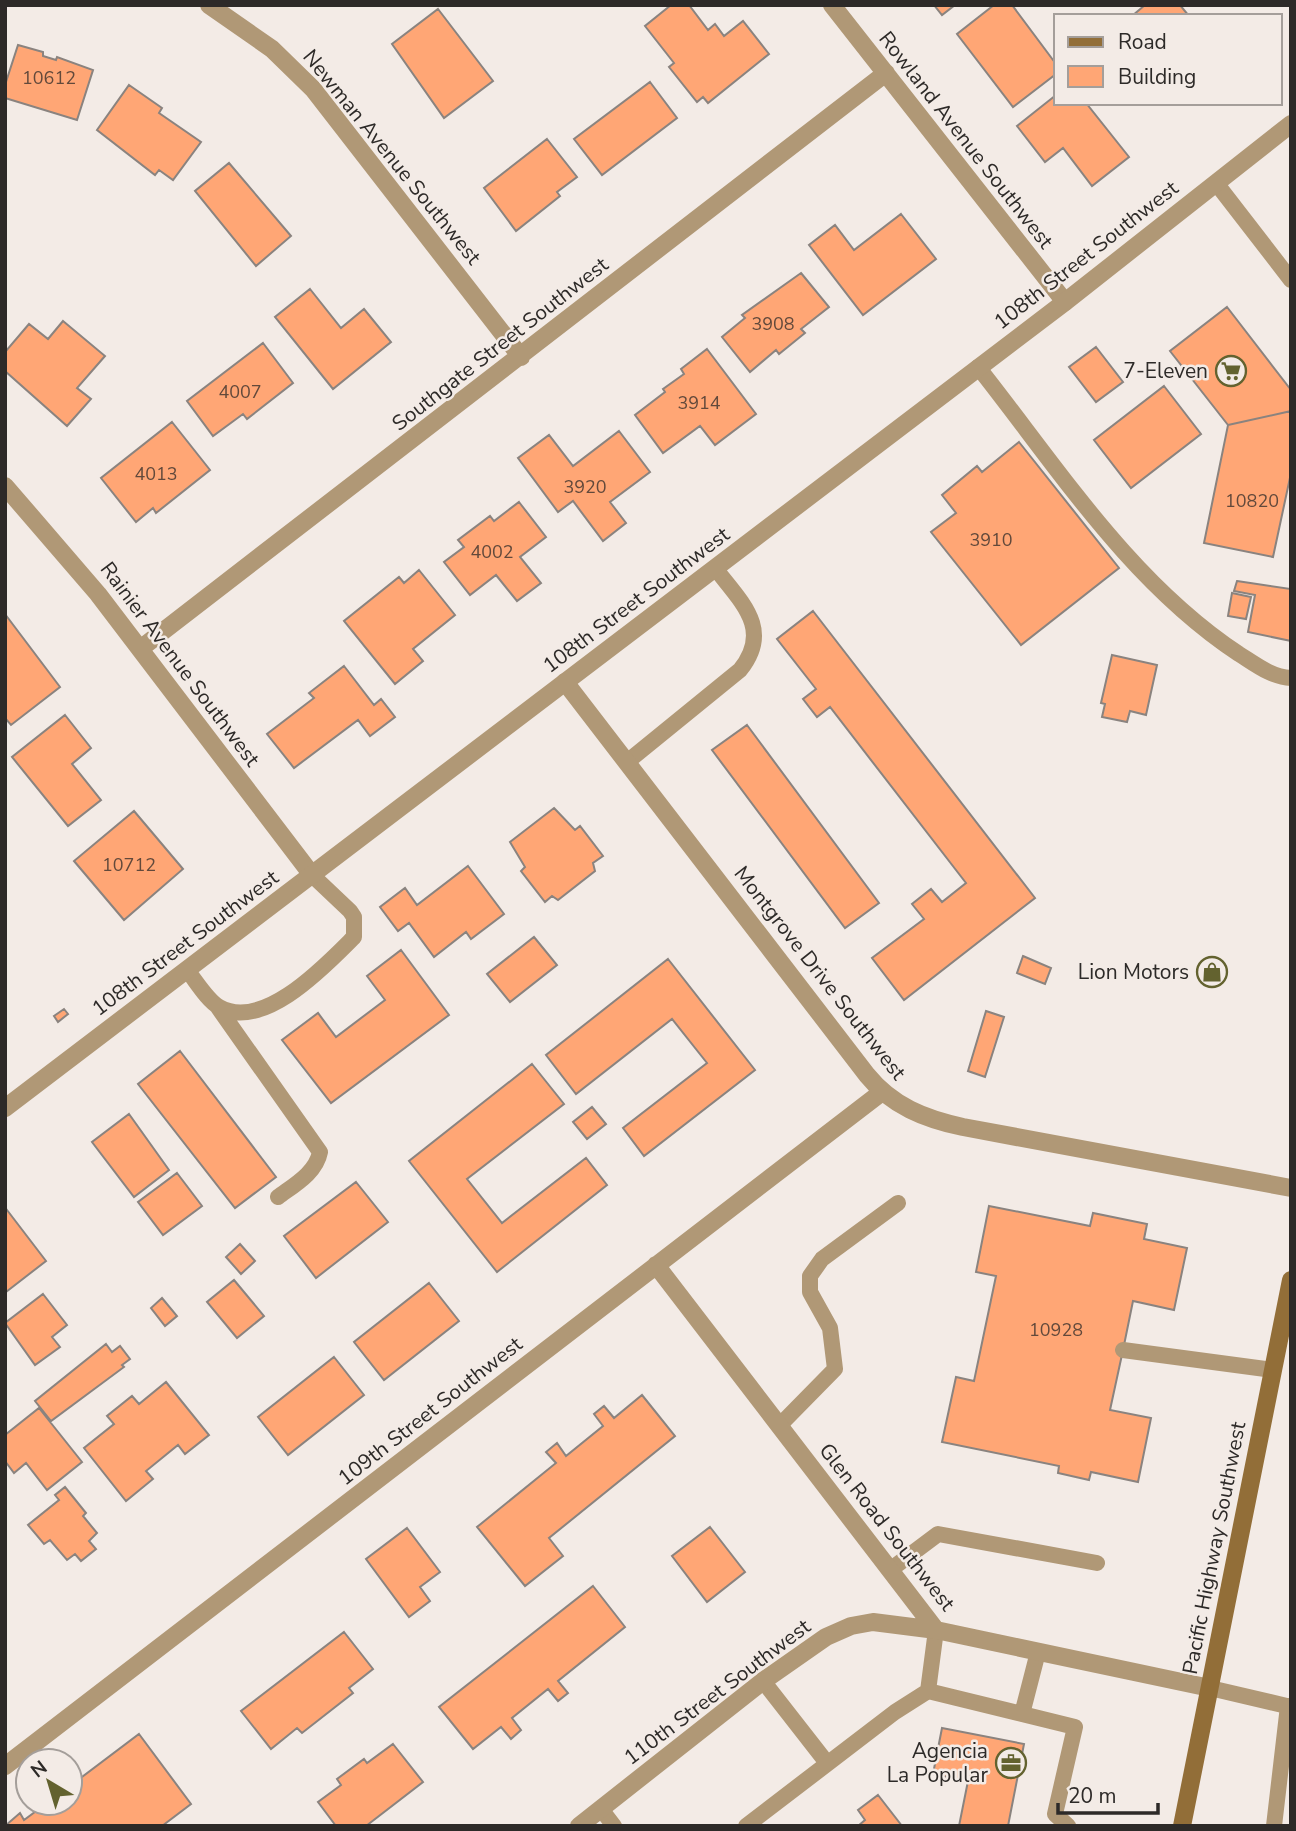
<svg xmlns="http://www.w3.org/2000/svg" width="1296" height="1831" viewBox="0 0 1296 1831" font-family="'Nunito Sans',sans-serif">
  <style>
    .building { fill: #ffa675; stroke: #8a837f; stroke-width: 2 }
    .lines { fill: none; stroke-linecap: round; stroke-linejoin: round }
    .service { stroke: #b09876; stroke-width: 16 }
    .minor { stroke: #b09876; stroke-width: 18 }
    .tertiary { stroke: #b09876; stroke-width: 18 }
    .secondary { stroke: #926e38; stroke-width: 18 }
    .labels { text-anchor: middle; dominant-baseline: central; stroke-width: 5; stroke-linejoin: round; paint-order: stroke }
    .number-label { font-size: 18px; fill: #62493b }
    .street-label { font-size: 21px; fill: #2d2a28; stroke: #f3ebe6 }
    .poi-label { font-size: 21px; fill: #2d2a28; stroke: #f3ebe6; text-anchor: end }
  </style>
  <rect width="100%" height="100%" fill="#f3ebe6"/>
  <path class="building" d="M671,5h18l19,25 7,-6 9,12 19,-15 26,33 -61,49 -5,-6 -6,5 -28,-35 5,-4 -29,-37z
    M934,5h21l-13,10z
    M994,5h18l44,59v10l-43,33 -56,-73z
    M1145,5h35l9,11h-57z
    M438,9l55,72 -49,37 -52,-74z
    M18,45l25,7v4l13,4 1,-3 36,13 -16,50 -72,-22v-13z
    M650,82l27,36 -75,57 -28,-36z
    M129,85l33,23 -3,5 42,29 -28,38 -14,-10 -4,5 -58,-45z
    M1056,95v8h30l43,54 -37,29 -29,-38 -18,14 -28,-36z
    M547,139l30,38 -20,15 3,4 -44,35 -32,-43z
    M229,163l62,73 -35,30 -61,-75z
    M901,214l35,45 -73,56 -54,-70 26,-20 19,25z
    M801,273l28,34 -28,22 4,4 -26,21 -3,-4 -26,22 -28,-35 23,-19 -3,-3z
    M310,289l31,39 23,-19 27,33 -58,47 -58,-72z
    M1227,307l64,83v21l-63,14 -58,-74z
    M63,321l42,35 -28,32 14,11 -24,27 -62,-55v-19l24,-28 19,15z
    M263,343l30,40 -46,36 -4,-5 -30,22 -26,-35z
    M1096,347l27,35 -27,20 -27,-35z
    M707,349l49,65 -41,31 -15,-19 -37,27 -28,-38 30,-23 -2,-3 21,-15 -3,-5z
    M1164,386l37,48 -70,54 -37,-48z
    M1291,411v62l-18,84 -69,-14 24,-118z
    M172,422l38,48 -54,43 -3,-5 -17,14 -35,-44z
    M619,431l31,41 -40,30 16,21 -23,18 -30,-40 -15,11 -40,-54 31,-23 24,31z
    M1019,442l100,126 -98,77 -90,-113 25,-19 -14,-18 35,-29 5,6z
    M519,502l27,35 -26,20 21,26 -24,18 -21,-26 -26,20 -26,-33 20,-15 -6,-7 32,-24 4,5z
    M419,570l36,45 -42,34 10,12 -28,23 -51,-63 55,-44 5,6z
    M1237,581l54,8v52l-43,-9 7,-37 -21,-4z
    M1232,593l19,4 -5,22 -18,-3z
    M813,611l222,287 -131,102 -32,-42 52,-39 -12,-15 19,-15 11,13 24,-19 -136,-176 -13,10 -14,-18 13,-10 -39,-50z
    M5,614l55,73 -49,38 -6,-7z
    M1112,655l45,10 -11,50 -16,-4 -3,11 -25,-5 3,-13 -4,-1z
    M344,666l30,39 7,-6 14,18 -25,19 -12,-16 -64,48 -27,-34 47,-36 -5,-5z
    M65,715l26,33 -19,16 29,36 -33,26 -56,-69z
    M747,725l132,178 -34,25 -133,-178z
    M554,808l21,22 5,-4 23,30 -10,7 2,8 -37,29 -6,-4 -7,6 -24,-31 4,-4 -15,-25z
    M134,811l49,58 -59,51 -50,-59z
    M468,866l36,48 -33,25 -5,-7 -32,25 -25,-34 -11,8 -18,-24 25,-19 12,17z
    M534,937l23,28 -47,37 -23,-28z
    M401,950l48,65 -118,88 -49,-63 36,-27 18,24 49,-37 -18,-24z
    M1023,956l28,12 -6,16 -28,-11z
    M668,959l87,111 -111,86 -21,-28 84,-65 -35,-44 -96,75 -30,-39z
    M64,1009l4,5 -10,8 -4,-6z
    M986,1011l18,6 -19,60 -17,-6z
    M180,1051l96,126 -41,31 -97,-124z
    M532,1064l32,40 -97,75 35,44 84,-65 21,27 -110,87 -88,-111z
    M592,1107l14,17 -19,15 -14,-17z
    M129,1114l40,56 -35,27 -42,-55z
    M177,1173l25,33 -39,29 -25,-33z
    M356,1182l32,40 -72,56 -32,-42z
    M989,1206l101,20 3,-13 54,11 -3,15 43,9 -13,62 -41,-9 -10,49 -13,60 41,8 -13,64 -47,-10 -2,8 -31,-7 1,-7 -117,-24 14,-65 18,4 22,-105 -20,-4z
    M7,1210l39,51 -40,31 -1,-80z
    M240,1244l15,17 -14,13 -15,-17z
    M234,1280l30,36 -27,22 -30,-36z
    M429,1283l30,38 -75,59 -30,-38z
    M43,1294l24,31 -15,12 8,10 -25,18 -30,-42z
    M162,1298l15,18 -12,10 -14,-18z
    M106,1344l6,8 8,-6 10,13 -8,6 2,2 -73,54 -16,-20z
    M334,1357l30,38 -76,60 -30,-38z
    M166,1382l43,53 -24,19 -7,-9 -32,26 7,8 -27,22 -42,-53 30,-24 -7,-8 25,-20 7,8z
    M642,1395l33,41 -126,102 14,18 -38,30 -48,-59 79,-64 -10,-11 11,-9 9,13 37,-30 -9,-12 10,-8 10,12z
    M39,1408l43,54 -35,28 -21,-27 -12,10 -9,-12v-26z
    M65,1487l21,26 -3,3 14,17 -8,8 7,8 -15,12 -6,-7 -8,6 -17,-20 -6,4 -16,-19 31,-25 -4,-5z
    M710,1527l35,45 -38,30 -35,-46z
    M407,1528l33,44 -20,15 10,14 -21,16 -43,-58z
    M593,1586l32,41 -67,54 10,12 -10,8 -10,-12 -36,29 9,12 -10,9 -10,-12 -28,22 -34,-42z
    M344,1632l29,37 -24,19 4,5 -51,40 -5,-5 -26,21 -30,-38z
    M942,1728l82,16 -16,82h-49l9,-45 -35,-7z
    M139,1734l52,70 -29,22h-157l15,-13 4,7 23,-17h23v-17z
    M393,1744l30,38 -57,44h-30l-18,-24 23,-17 -4,-6 27,-20 3,4z
    M878,1795l24,31h-44l7,-6 -7,-10z"/>
  <g class="lines">
    <path class="service" d="M1216,183l75,97
      M978,367c80,101 152,215 261,287 16,10 32,23 52,24
      M627,762l113,-92c33,-41 1,-68 -25,-102
      M187,970c9,11 20,30 32,37 44,25 106,-41 135,-70v-20l-4,-6 -38,-36
      M217,1006l103,146c-4,21 -26,33 -42,45
      M1123,1350l150,20
      M779,1426l56,-57 -5,-41 -20,-36v-16l12,-17 76,-56
      M890,1570l48,-36 159,29
      M763,1681l64,82
      M1210,1688l81,19
      M928,1691l147,36 -20,87 13,12
      M1022,1714l16,-62
      M601,1809l13,17
      M746,1826l149,-114 33,-21 8,-61
      M1274,1826l14,-120"/>
    <path class="minor" d="M209,5l63,44 41,40 208,268
      M832,5l233,297
      M5,486l93,108 214,281
      M140,649l746,-576
      M565,682l302,393c25,31 58,44 96,52l328,61
      M656,1265l280,365 274,58
      M5,1766l877,-674
      M579,1826l184,-145 63,-44 25,-11 22,-4 63,8"/>
    <path class="tertiary" d="M5,1108l1060,-806 226,-178"/>
    <path class="secondary" d="M1182,1826l109,-546"/>
  </g>
  <defs>
    <g id="supermarket-ring" transform="scale(1.575)"><circle r="9.5" fill="#f3ebe6" stroke="#63622f" stroke-width="1.5"/><path d="M-6-5.5h2.5l.6 2H6L4.5 2H-2.5L-4.4-4H-6ZM-1.5 3.2a1.3 1.3 0 1 0 .1 0ZM3 3.2a1.3 1.3 0 1 0 .1 0Z" fill="#63622f"/></g>
    <g id="shop-ring" transform="scale(1.575)"><circle r="9.5" fill="#f3ebe6" stroke="#63622f" stroke-width="1.5"/><path d="M-5-2.5h2.3a2.7 3.5 0 0 1 5.4 0H5L5.5 6h-11ZM-1.5-2.5h3a1.5 2.3 0 0 0-3 0Z" fill="#63622f"/></g>
    <g id="office-ring" transform="scale(1.575)"><circle r="9.5" fill="#f3ebe6" stroke="#63622f" stroke-width="1.5"/><path d="M-6-3h4V-5.5h4V-3h4V5H-6ZM-1-4.5V-3h2v-1.5ZM-6 0V1H6V0Z" fill="#63622f"/></g>
  </defs>
  <g fill-rule="evenodd">
    <use href="#supermarket-ring" x="1231" y="371"/>
    <use href="#shop-ring" x="1212" y="972"/>
    <use href="#office-ring" x="1011" y="1763"/>
  </g>
  <g class="labels">
    <g class="number-label">
      <text x="49" y="78">10612</text>
      <text x="773" y="324">3908</text>
      <text x="240" y="392">4007</text>
      <text x="699" y="403">3914</text>
      <text x="156" y="474">4013</text>
      <text x="585" y="487">3920</text>
      <text x="1252" y="501">10820</text>
      <text x="991" y="540">3910</text>
      <text x="492" y="552">4002</text>
      <text x="129" y="865">10712</text>
      <text x="1056" y="1330">10928</text>
    </g>
    <g class="street-label">
      <text transform="translate(966 140) rotate(52)">Rowland Avenue Southwest</text>
      <text transform="translate(392 157) rotate(51)">Newman Avenue Southwest</text>
      <text transform="translate(1086 255) rotate(-38)">108th Street Southwest</text>
      <text transform="translate(500 344) rotate(-38)">Southgate Street Southwest</text>
      <text transform="translate(636 600) rotate(-37)">108th Street Southwest</text>
      <text transform="translate(180 664) rotate(53)">Rainier Avenue Southwest</text>
      <text transform="translate(185 943) rotate(-37)">108th Street Southwest</text>
      <text transform="translate(820 973) rotate(52)">Montgrove Drive Southwest</text>
      <text transform="translate(430 1411) rotate(-38)">109th Street Southwest</text>
      <text transform="translate(887 1527) rotate(52)">Glen Road Southwest</text>
      <text transform="translate(1214 1548) rotate(-79)">Pacific Highway Southwest</text>
      <text transform="translate(717 1692) rotate(-37)">110th Street Southwest</text>
    </g>
    <g class="poi-label">
      <text x="1208" y="371">7-Eleven</text>
      <text x="1189" y="972">Lion Motors</text>
      <text x="988" y="1751">Agencia<tspan x="988" dy="24">La Popular</tspan></text>
    </g>
  </g>
  <rect width="1296" height="1831" fill="none" stroke="#2d2a28" stroke-width="14"/>
  <rect x="1054" y="14" width="228" height="91" fill="#f3ebe6" stroke="#a49e9a" stroke-width="2"/>
  <rect x="1068" y="37" width="35" height="10" fill="#926e38" stroke="#a49e9a" stroke-width="2"/>
  <text x="1118" y="49" font-size="21" fill="#2d2a28">Road</text>
  <rect x="1068" y="66" width="35" height="21" fill="#ffa675" stroke="#a49e9a" stroke-width="2"/>
  <text x="1118" y="84" font-size="21" fill="#2d2a28">Building</text>
  <g transform="translate(49 1782) rotate(322)"><circle r="33" fill="#f3ebe6" stroke="#a49e9a" stroke-width="2"/>
  <path d="M0-5L12 26L0 18L-12 26Z" fill="#63622f"/>
  <text y="-10" font-size="19" font-weight="bold" text-anchor="middle" fill="#2d2a28">N</text>
  </g>
  <path d="M1058 1803v10h100v-10" fill="none" stroke="#2d2a28" stroke-width="3.5"/>
  <text x="1068" y="1803" font-size="21" fill="#2d2a28" stroke="#f3ebe6" stroke-width="5" paint-order="stroke">20 m</text>
</svg>
